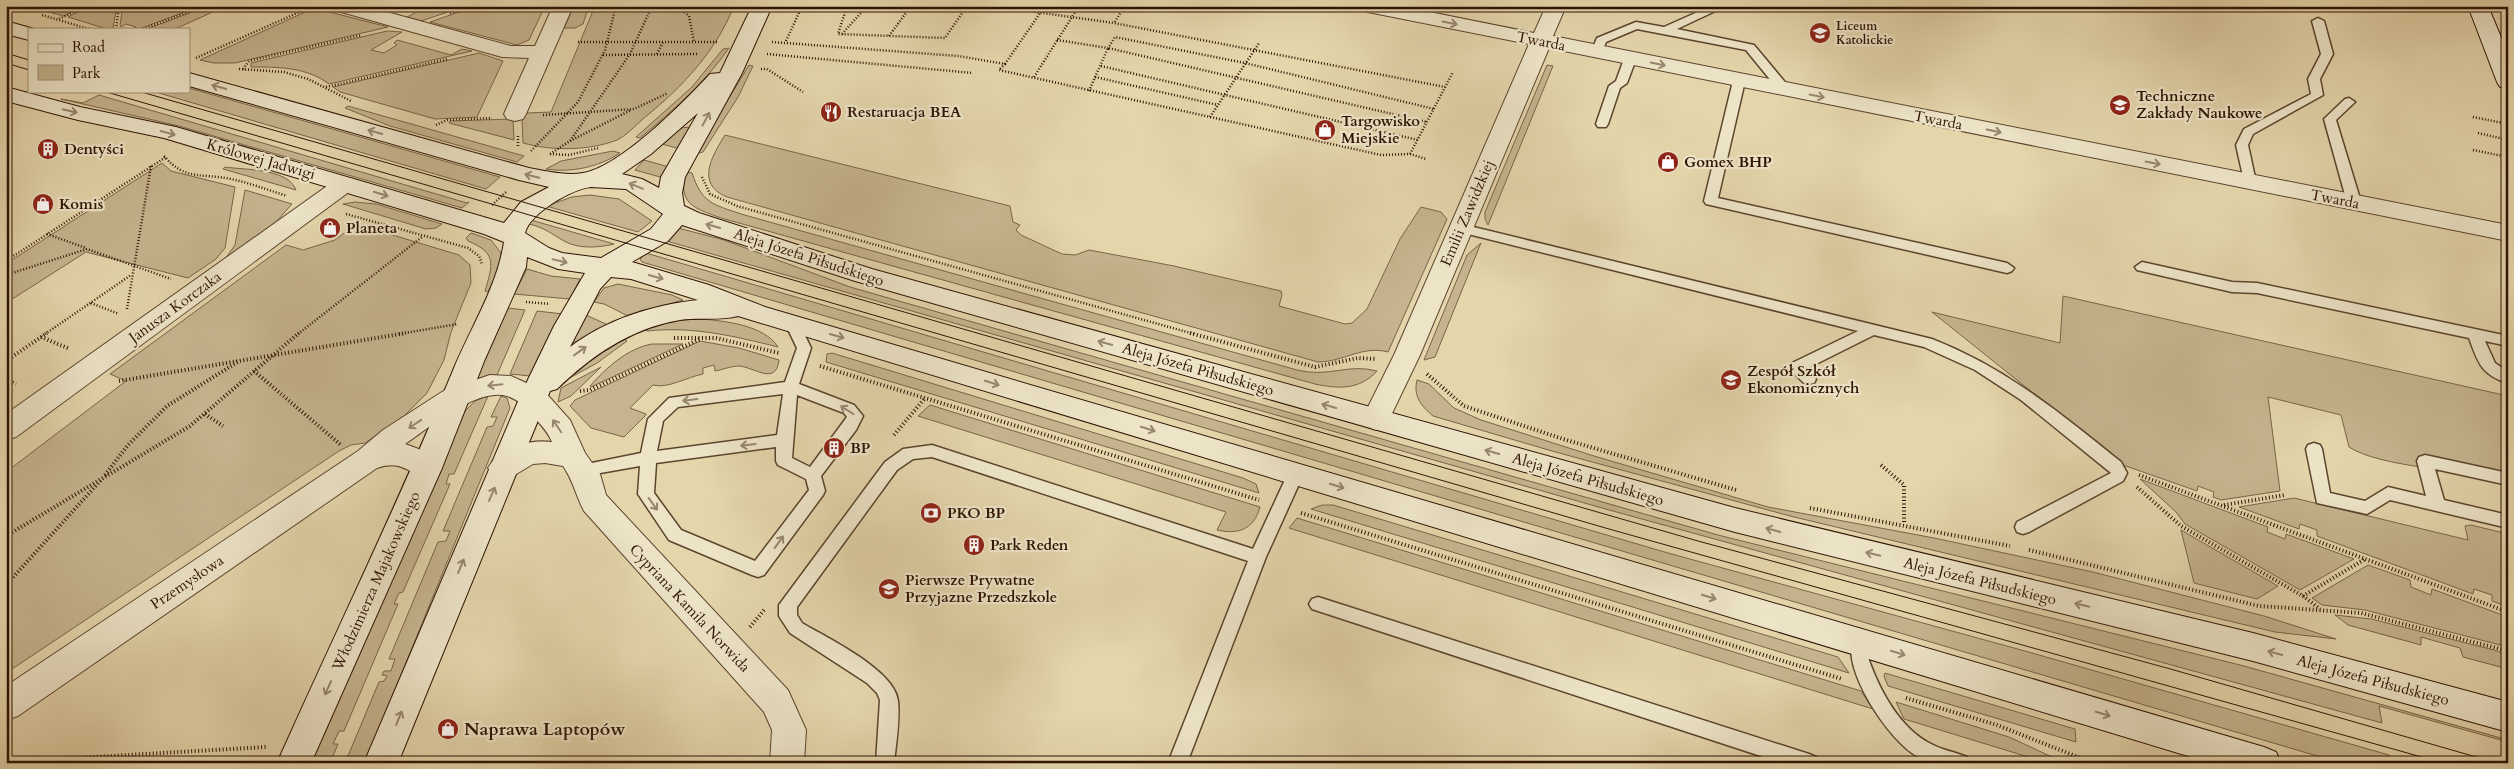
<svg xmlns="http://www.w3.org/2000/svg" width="2514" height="769" viewBox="0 0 2514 769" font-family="Cardo,serif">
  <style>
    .green { fill: #c5b48e; stroke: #7a6448 }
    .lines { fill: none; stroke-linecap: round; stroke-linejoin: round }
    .lane-casing { stroke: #5c442d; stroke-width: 3 }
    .street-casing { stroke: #5c442d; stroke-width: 2 }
    .secondary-casing { stroke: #2e1303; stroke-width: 2 }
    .path-far1 { stroke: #2e1303; stroke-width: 2.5; stroke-dasharray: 1 2; stroke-linecap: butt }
    .path { stroke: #2e1303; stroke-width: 4; stroke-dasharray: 1 2.5; stroke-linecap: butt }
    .lane { fill: #ede4c8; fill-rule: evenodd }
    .street { fill: #ede4c8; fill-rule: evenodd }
    .secondary { fill: #ede4c8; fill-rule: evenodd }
    .tram { stroke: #2e1303; stroke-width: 1 }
    .oneway { stroke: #97866f }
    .labels { text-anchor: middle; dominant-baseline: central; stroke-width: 4.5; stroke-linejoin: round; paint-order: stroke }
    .far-poi-label { font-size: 12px; font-weight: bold; fill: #2e1303; stroke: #ede4c8; text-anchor: start }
    .street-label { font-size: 15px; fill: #2e1303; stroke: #ede4c8 }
    .poi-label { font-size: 15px; font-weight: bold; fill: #2e1303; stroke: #ede4c8; text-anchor: start }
    .near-poi-label { font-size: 18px; font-weight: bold; fill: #2e1303; stroke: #ede4c8; text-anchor: start }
  </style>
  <rect width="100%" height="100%" fill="#e4d5ab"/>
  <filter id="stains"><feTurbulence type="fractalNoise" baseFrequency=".004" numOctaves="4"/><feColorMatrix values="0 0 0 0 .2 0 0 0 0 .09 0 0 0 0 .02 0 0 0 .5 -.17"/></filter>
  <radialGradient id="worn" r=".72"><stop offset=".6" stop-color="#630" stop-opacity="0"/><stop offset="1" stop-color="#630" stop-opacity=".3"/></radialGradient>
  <path class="green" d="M25,6h58l-19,10z
    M90,6h27l-4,22 -6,1 -39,-12z
    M123,6h78l-62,23h-6l3,-2 -10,-3 -5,3 -1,-2z
    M208,6h18l-51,23h-28z
    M429,6h37l-45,15 -14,-4z
    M476,6h69l-16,34 -12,5 -87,-23z
    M595,6h139c-19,47 -52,81 -90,112 -8,7 -18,18 -27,22 -29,11 -65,11 -94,3l-1,-24 5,-6 24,-1z
    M314,8l74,19 -153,36h-21l-14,-3z
    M588,9l-5,15 -8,4h-11l8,-18z
    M387,31l15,1 -31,18 13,3 13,-8 -3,-2 3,-3 54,15 11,-6 10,2 -143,33c-23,-17 -50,-17 -78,-17v-4z
    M729,48c-25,36 -56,62 -89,90l-4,-1 56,-50 31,-38z
    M479,53l24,8 -26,56 -42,2 -95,-27 -7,-5z
    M749,65l4,1 -15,31 -35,55 -8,2z
    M1547,65l6,1 -65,159 -3,-6v-7z
    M189,88l311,89 -14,12 -334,-98h37z
    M99,95l368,108 2,-1 -7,6 -283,-82 -118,-27 22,4z
    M348,106l176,50 -7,6 -127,-36 -45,-18z
    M513,119l1,21 -65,-17 1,-2z
    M690,127l-10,22 -18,-5 19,-16z
    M725,135l285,71 3,16 7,3 -4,5 5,5 41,19 13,1 14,-5 85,16 107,25 1,4 -3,11 66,18 7,-1 15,-14 33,-70 21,-32 20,5 6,7 -59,133c-25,-7 -45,10 -70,10l-591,-165c-32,-13 -15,-41 -2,-62z
    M613,151l7,2c-21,14 -49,20 -74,16l15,-8z
    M644,160l25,7 -9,10 -25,-7z
    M162,163l9,8 64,16 -10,61 -9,11 -28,19 -102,-26 -80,51v-39z
    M225,167c19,3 63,1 71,23l-73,-21z
    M685,171l7,2c10,30 20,31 49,41l556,156c32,8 51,-7 80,1 -17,19 -39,18 -62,13l-594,-166c-29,-11 -42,-13 -36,-47z
    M245,190l47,14 -17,19 -50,36 10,-14z
    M590,195l29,4 33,22 -14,11 -92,-26 26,-9z
    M355,202l21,2 66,20 -6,4 -10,1 -83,-25z
    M531,220l83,24c-16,4 -36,5 -50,-3 -12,-7 -21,-14 -35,-17z
    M356,224l103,31 11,10 1,18 -20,49 -7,28 -17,33 -24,24 -38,26 -14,2 -12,6 -333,222v-201l120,-91 -16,-7 176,-129 17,5 32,-10z
    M678,228l46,12 126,47 868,248 526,131 264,74v2l-129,-36 3,17 -780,-215 -939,-268z
    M471,233l20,7 10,13 -2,16 -11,23 -3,-1c8,-27 12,-38 -17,-50l-2,-3z
    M1481,243l-46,114 -11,3 43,-105z
    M646,253l1022,300 357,98 364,104 1,8h-49l-1699,-501 -2,-3z
    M527,269l24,7 29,3 -10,20 -56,-5z
    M618,284l54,11 11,5 -55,16 -24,-12 -10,-2 10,-14z
    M2063,296l445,100v81c-39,-5 -129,-10 -159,-30l-8,-32 -73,-18 12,94 -59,9 -8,-3 1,-5 -16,-6 -1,5 -74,-26 -191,-153 128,31z
    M508,308l17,2 -28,65 -18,4 -2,-3z
    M537,311l26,3 -33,62 -20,-2z
    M586,315l22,10 -39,20z
    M701,319c24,2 63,6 77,28 -44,-11 -86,-21 -131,-16l-5,-3 37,-8z
    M622,337l5,4 -30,22 -31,17 5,-7z
    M700,341l39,7 40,12c-3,27 -26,6 -41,6 -7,0 -16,4 -23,5l-1,-6 -11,3v6c-16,3 -35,15 -50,11l-23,23 16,6 -1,2 -21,21 -33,-9 -21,-22 5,-6z
    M652,344h31l-92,43 -1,-1c16,-18 38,-38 62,-42z
    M832,353l411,125 13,6 3,9 -433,-131 1,-8z
    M601,367l-30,29 -13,6 3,-14z
    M1417,380l12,4 25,24 27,12 113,36 174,51 166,31 159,34 171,44 72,23 -61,-7 -485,-116 -238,-65 -119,-35c-12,-10 -20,-20 -16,-36z
    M488,396l-34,78h-5l-3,10h4l-47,108 -4,1 -5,11h4l-54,127h-5l-6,13h5l-8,19h-20l155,-352 10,-10z
    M501,396l6,2 3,10 -145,355h-20l34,-81 5,-1 3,-5 -5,-1 2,-4h7l4,-12h-6l49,-117 8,-1 4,-10h-7l44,-104 6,-1 4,-9h-6z
    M930,405l330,102c-6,22 -21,28 -43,23l9,-18 -308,-96z
    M2140,479l128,48 -1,5 18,7 1,-5 68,25 -54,31 -115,-66 -9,-12z
    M2294,498l174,42 -3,-14 6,-1 37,9v73l-16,-6v-6l-18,-6 -1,5 -156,-58v-6l-17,-6 -1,5 -60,-22z
    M1322,505h11l505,152 11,16 -538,-164z
    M1297,518l564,173 12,18 -584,-181z
    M2181,530l97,56 -21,13 -63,-16z
    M2368,565l42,15 1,7 20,8 1,-6 76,28v30l-143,-37 -43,-5 -10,-7z
    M2335,615l36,4 123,31 14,5v14l-45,-12 -3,-9 -39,-11v8l-73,-20z
    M1885,673l190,56 1,13 -188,-56 -4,-10z
    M1896,702l113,35 56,26h-17l-144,-44z"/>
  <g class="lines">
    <g class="lane-casing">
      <path id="lane" d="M1711,6h15l-49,23 77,16 35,42v6h-8l-35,-43 -109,-21 -31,13 -5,12 -4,1 -6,-3 6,-14 39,-16 28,5z
        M2458,6h23l4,3 -6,3z
        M2318,18l6,3 9,33 -13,25 3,16 -70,39 -5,11 8,37 -1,3h-10l-9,-40 8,-16 67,-35 -3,-15 13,-25 -9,-33z
        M1630,55l6,4 -9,24 -7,5 -12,36 -2,3h-8l-2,-3 13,-38 7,-5 8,-22z
        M1739,77l6,4 -27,117 289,65 7,5 -2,3 -5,2 -301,-69 -2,-3 29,-120z
        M2349,98l6,4 -19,18 25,82 -7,4 -7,-4 -23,-83 21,-20z
        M1461,224l471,115c74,29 128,74 189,123l6,11 -4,8 -94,51 -6,2 -6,-2 -2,-5 2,-5 94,-49 -90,-73 -46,-30 -51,-23 -50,-12 -68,34 10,10 -2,4 -5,1 -5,-1 -16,-15 2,-4 68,-33 -402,-100 -2,-3 2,-3z
        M2142,262l90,20 25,1 251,53v10l-23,-5 10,22 13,9v11c-27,-8 -30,-21 -39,-45l-212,-45 -25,-1 -95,-22 -2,-3z
        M792,318l5,1 14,29 -12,36 55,21 9,11 -7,14 -35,46 4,15 -2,4 -59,80 -6,2 -6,-2 -83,-35 -31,-46 2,-28 -57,10 -6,-2 -2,-4 2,-4 64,-13 7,-34 21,-21 116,-16 12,-34 -12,-25zM783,394l-6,41 -120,16 6,-30 15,-14zM797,395l47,18 3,4 -37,50 -18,-9zM776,447v14l2,4 28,14 3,11 -54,71 -74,-31 -27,-37 2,-30z
        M2314,443l6,2 2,4 8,44 35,8 23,-14 38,9 -9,-35 2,-4 6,-2 83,18v12l-73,-16 9,31 64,15v13l-118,-28 -23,14 -50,-11 -11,-54 2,-4z
        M932,445l321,104 37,-80 6,-2 6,2 2,4 -38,84 -79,206h-19l80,-202 -316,-104 -19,2 -16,11 -100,137v8l5,8c25,15 93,47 96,78 2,20 -2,42 -4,62h-18l4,-63 -3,-7 -10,-10 -77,-50 -11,-17v-11l106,-143 18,-13z
        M1318,597l491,157 7,3 2,6h-36l-470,-154 -3,-5 3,-5z
        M1860,634l6,3c4,8 0,17 4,26 11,30 31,66 61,81 11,6 24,8 36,13l2,6c-18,0 -35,2 -52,-7 -28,-15 -78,-90 -63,-119z"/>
    </g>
    <g class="street-casing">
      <path id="street" d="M331,6h34l146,40h24l18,-40h20l-47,108 -3,5 -8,2 -8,-2 -3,-5 25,-56 -27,-1 -168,-47z
        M1358,6h42l134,27 12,-27h20l-13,30 955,189v16l-959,-193 -129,307 -34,71 -10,4 -10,-4 -4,-7 32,-64 135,-311 -161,-32 -7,-2z
        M345,177l8,2 4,5 -4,5 -337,248 -10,3v-26l331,-235z
        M490,375l21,1 33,15 26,29 15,33 15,21 6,21 182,195 18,40 -2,33h-34l2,-33 -8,-18 -180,-201c-8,-15 -11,-31 -21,-45l-18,-3 -12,1 -20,12 -10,3 -10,-3 -5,-8c11,-21 42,-29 64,-26 -4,-10 -11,-17 -18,-25 -7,-9 -15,-17 -27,-21 -30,-9 -78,32 -102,48 15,5 29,10 37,24l-5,8c-26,8 -27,-19 -60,-8l-359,248 -12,4v-34l352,-235 25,-21 62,-40z"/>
    </g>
    <g class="secondary-casing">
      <path id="secondary" d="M752,6h20l-30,67 -57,104 -3,16 2,13 15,7 173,56 863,239 518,125 255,69v30l-255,-71 -518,-129 -880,-251 -173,-56 -14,16 -36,21 77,23 56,22 1499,440 12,5 5,11h-70l-1473,-447c-18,5 -39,1 -58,4 -49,8 -89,36 -123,69l-7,2 -152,372h-34l158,-371 32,-66 31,-53 -27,-4 -31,-12 -1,10 -41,92 -43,109 -131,295h-34c59,-132 122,-261 177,-395 17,-41 43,-81 50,-126l-20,-8 -320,-96 -86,-18 -72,-19v-14l74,20 96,20 328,96 17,-21 28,-15 -30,-7 -330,-94v-13l340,95c17,3 36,8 54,5 37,-6 101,-71 127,-99l10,-1zM698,113l-37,64 -2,11 -17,-9 -20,-5 29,-20zM591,187l35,2 37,25 -12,15 -50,29 -39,-5 -13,-5 -24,-15c5,-20 47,-44 66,-46zM611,277l20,2 67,21c-45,5 -91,19 -128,47l30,-58z
        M2468,6h20l20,48v34l-8,-1 -3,-5z
        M6,21l28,8h-5v11l-23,-6z"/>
    </g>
    <path class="path-far1" d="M678,6l11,10 5,26
      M847,6l-9,28 107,4 22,-32
      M993,6l121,17
      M1125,6l-11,17 331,64
      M450,13l21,-7
      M42,15l47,14
      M59,19l27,-13
      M116,29l3,-23
      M143,29l61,-23
      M842,34l25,-28
      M889,36l22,-30
      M1057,40l51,8 7,-11 130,26 189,46
      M786,41l16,-35
      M578,42h140
      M772,42l186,14 47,8 -6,6 382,85 29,-1 16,5
      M657,54l6,-12
      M767,54l206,19
      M603,55l94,-1
      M196,58l117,-52
      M1005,64l40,-58
      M1101,66l317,74
      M239,69l45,3 24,7 43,22
      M243,69l6,-8 113,-26
      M761,69h6l36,23
      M1034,77l45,-71
      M1095,77l123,28
      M326,87l121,-28
      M1089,91l19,-43 319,74
      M543,115l91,-6 34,-16
      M1210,117l49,-74
      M2473,117l35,7
      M436,125l11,-5 45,-2
      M2478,133l30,7
      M518,136v12
      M570,141l61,-31
      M2473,150l35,7
      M531,151l47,-49 27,-52 11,-44
      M550,154l19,1 29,-7
      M550,154l20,-13 60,-87 22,-48
      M1410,154l43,-82
      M164,156c21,25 38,17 67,23 19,4 37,11 56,17
      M2506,175h2
      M702,177l8,17 27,12 457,128
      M2506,191l2,1
      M492,205l14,-13
      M346,214l122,34 11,8 3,8
      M47,234l39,14
      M6,261l160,-104
      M6,275l81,-26 84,30
      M526,302l24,2
      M91,303l28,11
      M127,309l24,-143
      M45,334l86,-59
      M298,334l124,-97
      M399,334l59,-10"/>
    <path class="path" d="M1190,333l125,34 43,-9 18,1
      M41,337l29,12
      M674,338h42l63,15
      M6,361l41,-28
      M820,366l439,134
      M254,371l87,74
      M1427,374l37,32 99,33 173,51
      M6,380l10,4
      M119,381l287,-48
      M580,391l10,-1 110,-51
      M205,414l18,12
      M894,435l31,-37
      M1881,465l23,20v39
      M105,475l23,-30 39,-39 72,-45
      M2139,475l369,137
      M2137,487l44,39 122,70 17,13
      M2224,505l61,-10
      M1810,508l200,38
      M1301,513l541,166
      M6,536l184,-110 109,-93
      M2029,550l230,56 102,7 147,38
      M6,585l95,-105
      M2303,596l62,-37
      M750,627l14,-17
      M1906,698l91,27 96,38
      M6,762l260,-15"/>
    <use href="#lane" class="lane"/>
    <use href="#street" class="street"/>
    <use href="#secondary" class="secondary"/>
    <path class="tram" d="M6,53l23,7
      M6,63l23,7
      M103,91l1506,438 834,234
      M138,91l1560,450 469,127 330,95"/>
  </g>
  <defs><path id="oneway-shaft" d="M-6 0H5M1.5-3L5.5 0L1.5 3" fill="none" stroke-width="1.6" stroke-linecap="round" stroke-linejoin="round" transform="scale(1.25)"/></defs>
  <g class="oneway">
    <use href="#oneway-shaft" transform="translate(1450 23) rotate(11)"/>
    <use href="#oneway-shaft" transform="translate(1658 64) rotate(11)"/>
    <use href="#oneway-shaft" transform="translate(219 87) rotate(-164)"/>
    <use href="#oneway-shaft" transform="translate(1817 96) rotate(11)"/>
    <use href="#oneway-shaft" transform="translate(70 111) rotate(14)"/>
    <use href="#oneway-shaft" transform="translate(706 119) rotate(-62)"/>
    <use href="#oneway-shaft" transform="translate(1994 131) rotate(12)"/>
    <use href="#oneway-shaft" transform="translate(375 132) rotate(-164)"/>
    <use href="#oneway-shaft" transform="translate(168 133) rotate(15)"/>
    <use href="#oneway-shaft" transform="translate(2153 163) rotate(11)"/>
    <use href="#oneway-shaft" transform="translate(532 176) rotate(-166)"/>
    <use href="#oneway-shaft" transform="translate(636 186) rotate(-158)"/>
    <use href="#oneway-shaft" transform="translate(381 194) rotate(17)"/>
    <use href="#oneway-shaft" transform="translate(713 226) rotate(-164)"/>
    <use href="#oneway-shaft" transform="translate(560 261) rotate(13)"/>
    <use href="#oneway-shaft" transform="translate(656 277) rotate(16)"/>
    <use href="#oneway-shaft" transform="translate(837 336) rotate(16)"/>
    <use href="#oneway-shaft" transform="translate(1105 343) rotate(-164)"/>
    <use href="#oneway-shaft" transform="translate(580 351) rotate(-36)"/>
    <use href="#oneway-shaft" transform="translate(992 383) rotate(17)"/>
    <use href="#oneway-shaft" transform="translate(495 385) rotate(174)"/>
    <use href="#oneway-shaft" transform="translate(690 400) rotate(173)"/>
    <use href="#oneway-shaft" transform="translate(1329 406) rotate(-164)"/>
    <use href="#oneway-shaft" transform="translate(847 410) rotate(-148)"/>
    <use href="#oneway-shaft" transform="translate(415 424) rotate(146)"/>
    <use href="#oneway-shaft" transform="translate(557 426) rotate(-124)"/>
    <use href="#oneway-shaft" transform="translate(1148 429) rotate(17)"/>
    <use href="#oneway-shaft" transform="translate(748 445) rotate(173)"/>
    <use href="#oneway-shaft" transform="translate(1492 452) rotate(-164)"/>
    <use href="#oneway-shaft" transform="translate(1337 486) rotate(17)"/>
    <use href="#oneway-shaft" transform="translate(492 494) rotate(-66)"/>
    <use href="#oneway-shaft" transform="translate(653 504) rotate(54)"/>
    <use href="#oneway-shaft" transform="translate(1773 530) rotate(-165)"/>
    <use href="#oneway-shaft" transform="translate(779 542) rotate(-54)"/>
    <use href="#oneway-shaft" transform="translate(1873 554) rotate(-166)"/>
    <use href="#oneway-shaft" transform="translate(461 566) rotate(-67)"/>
    <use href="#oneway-shaft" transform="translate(1709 597) rotate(17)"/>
    <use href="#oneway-shaft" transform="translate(2082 605) rotate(-167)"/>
    <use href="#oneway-shaft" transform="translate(1898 653) rotate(17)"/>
    <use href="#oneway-shaft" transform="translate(2275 653) rotate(-165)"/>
    <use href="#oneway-shaft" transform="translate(328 688) rotate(114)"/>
    <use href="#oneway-shaft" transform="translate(2103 714) rotate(17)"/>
    <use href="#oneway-shaft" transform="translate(399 718) rotate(-68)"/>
  </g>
  <defs>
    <g id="school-disc" transform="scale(1.125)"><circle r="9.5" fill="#8f2418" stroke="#ede4c8"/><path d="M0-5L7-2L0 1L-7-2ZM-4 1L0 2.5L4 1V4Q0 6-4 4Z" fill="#fff"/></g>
    <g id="restaurant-disc" transform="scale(1.125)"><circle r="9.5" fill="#8f2418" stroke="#ede4c8"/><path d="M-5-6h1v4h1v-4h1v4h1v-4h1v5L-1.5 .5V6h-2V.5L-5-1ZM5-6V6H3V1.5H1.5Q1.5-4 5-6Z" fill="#fff"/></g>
    <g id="shop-disc" transform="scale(1.125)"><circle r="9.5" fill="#8f2418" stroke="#ede4c8"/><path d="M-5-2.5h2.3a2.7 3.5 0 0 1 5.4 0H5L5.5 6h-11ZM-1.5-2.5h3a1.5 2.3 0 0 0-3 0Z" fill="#fff"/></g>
    <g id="building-disc" transform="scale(1.125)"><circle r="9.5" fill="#8f2418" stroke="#ede4c8"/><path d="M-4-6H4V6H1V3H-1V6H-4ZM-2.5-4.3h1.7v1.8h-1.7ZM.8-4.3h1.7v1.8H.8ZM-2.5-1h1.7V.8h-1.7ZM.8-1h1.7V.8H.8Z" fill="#fff"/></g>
    <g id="bank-disc" transform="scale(1.125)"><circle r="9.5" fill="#8f2418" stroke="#ede4c8"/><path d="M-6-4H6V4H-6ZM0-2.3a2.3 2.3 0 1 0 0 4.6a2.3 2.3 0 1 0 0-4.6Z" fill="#fff"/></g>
  </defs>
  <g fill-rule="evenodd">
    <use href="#school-disc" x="1820" y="33"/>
    <use href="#school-disc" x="2120" y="105"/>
    <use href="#restaurant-disc" x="831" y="112"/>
    <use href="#shop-disc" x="1325" y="130"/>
    <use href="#building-disc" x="48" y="149"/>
    <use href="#shop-disc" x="1668" y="162"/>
    <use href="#shop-disc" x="43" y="204"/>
    <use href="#shop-disc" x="330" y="228"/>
    <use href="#school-disc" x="1731" y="380"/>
    <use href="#building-disc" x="834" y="448"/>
    <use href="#bank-disc" x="931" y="513"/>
    <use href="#building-disc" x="974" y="545"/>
    <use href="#school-disc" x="889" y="589"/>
    <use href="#shop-disc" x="448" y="729"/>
  </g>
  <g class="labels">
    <g class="far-poi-label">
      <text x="1836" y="26">Liceum<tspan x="1836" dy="14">Katolickie</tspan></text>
    </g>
    <g class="street-label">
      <text transform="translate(1541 41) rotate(11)">Twarda</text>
      <text transform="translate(1938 120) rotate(11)">Twarda</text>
      <text transform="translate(261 159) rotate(16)">Królowej Jadwigi</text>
      <text transform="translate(2335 199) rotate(11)">Twarda</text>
      <text transform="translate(1467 213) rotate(-67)">Emilii Zawidzkiej</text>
      <text transform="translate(809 257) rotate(18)">Aleja Józefa Piłsudskiego</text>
      <text transform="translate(175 307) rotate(-36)">Janusza Korczaka</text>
      <text transform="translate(1198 369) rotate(16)">Aleja Józefa Piłsudskiego</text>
      <text transform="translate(1588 479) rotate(16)">Aleja Józefa Piłsudskiego</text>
      <text transform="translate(376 581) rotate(-66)">Włodzimierza Majakowskiego</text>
      <text transform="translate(1980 581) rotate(14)">Aleja Józefa Piłsudskiego</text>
      <text transform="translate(187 582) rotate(-34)">Przemysłowa</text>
      <text transform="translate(690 608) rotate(47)">Cypriana Kamila Norwida</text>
      <text transform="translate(2373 680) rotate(15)">Aleja Józefa Piłsudskiego</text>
    </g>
    <g class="poi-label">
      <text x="2136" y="96">Techniczne<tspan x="2136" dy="17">Zakłady Naukowe</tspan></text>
      <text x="847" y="112">Restaruacja BEA</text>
      <text x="1341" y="121">Targowisko<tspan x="1341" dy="17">Miejskie</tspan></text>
      <text x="64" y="149">Dentyści</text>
      <text x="1684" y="162">Gomex BHP</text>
      <text x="59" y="204">Komis</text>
      <text x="346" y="228">Planeta</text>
      <text x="1747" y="371">Zespół Szkół<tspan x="1747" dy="17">Ekonomicznych</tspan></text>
      <text x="850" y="448">BP</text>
      <text x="947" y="513">PKO BP</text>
      <text x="990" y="545">Park Reden</text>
      <text x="905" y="580">Pierwsze Prywatne<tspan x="905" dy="17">Przyjazne Przedszkole</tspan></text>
    </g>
    <g class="near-poi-label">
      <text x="464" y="729">Naprawa Laptopów</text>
    </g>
  </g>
  <rect width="2514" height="769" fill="none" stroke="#e4d5ab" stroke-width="25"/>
  <rect x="8" y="8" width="2499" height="754" fill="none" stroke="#2e1303" stroke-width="2.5"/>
  <rect x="12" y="12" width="2489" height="744" fill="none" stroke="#2e1303"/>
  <rect x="28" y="28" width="162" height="65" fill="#ede4c8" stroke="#a19079"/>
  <rect x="38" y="44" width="25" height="8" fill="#ede4c8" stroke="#a19079"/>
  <text x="72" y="52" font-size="15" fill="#2e1303">Road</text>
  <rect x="38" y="65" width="25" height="15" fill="#c5b48e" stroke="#a19079"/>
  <text x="72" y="78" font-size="15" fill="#2e1303">Park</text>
  <rect width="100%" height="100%" filter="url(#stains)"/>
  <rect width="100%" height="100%" fill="url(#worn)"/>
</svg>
